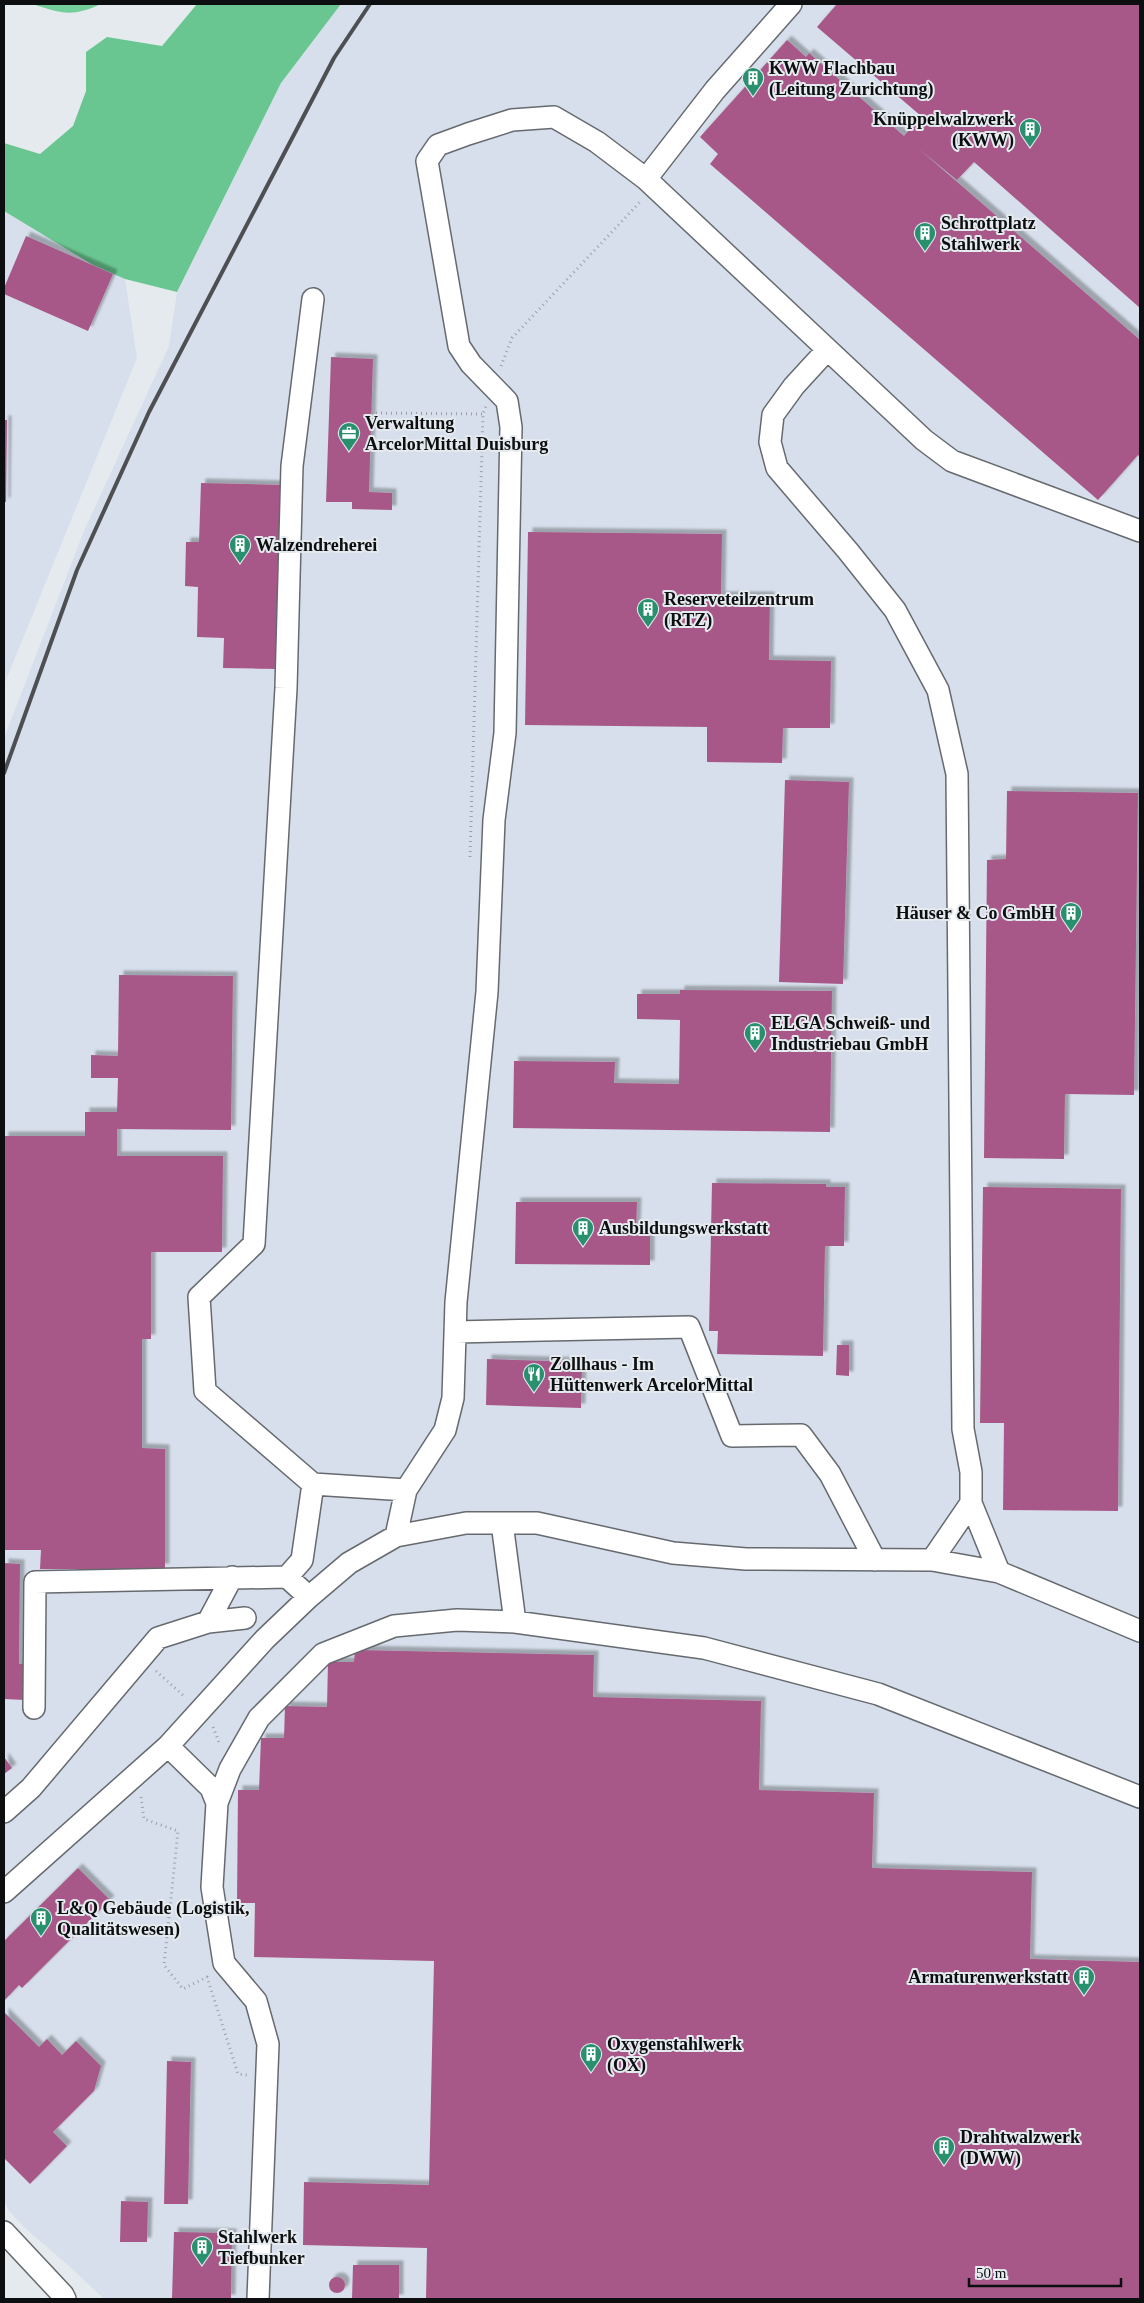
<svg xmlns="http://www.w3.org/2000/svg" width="1144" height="2303" viewBox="0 0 1144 2303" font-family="Georgia,serif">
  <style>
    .built { fill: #d6dfeb }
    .green { fill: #73ce99 }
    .forest { fill: #6ac691 }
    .building { fill: #a75988; filter: url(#shadow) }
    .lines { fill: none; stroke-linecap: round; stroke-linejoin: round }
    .minor-casing { stroke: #666a6f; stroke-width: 24 }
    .path { stroke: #9da1a5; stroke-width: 3; stroke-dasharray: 1 4; stroke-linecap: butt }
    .minor { stroke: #fff; stroke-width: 21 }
    .rail { stroke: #4d4f52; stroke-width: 4 }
    .labels { text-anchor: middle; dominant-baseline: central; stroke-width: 4; stroke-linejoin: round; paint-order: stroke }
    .poi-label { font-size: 18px; font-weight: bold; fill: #0c0e0f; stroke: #e5eaef; text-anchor: start }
  </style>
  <defs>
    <filter id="shadow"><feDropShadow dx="4.5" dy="-4.5" stdDeviation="1" flood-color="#0004"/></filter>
  </defs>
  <rect width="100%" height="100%" fill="#e5eaef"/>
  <path class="built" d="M341,4h799v2295h-1036l-36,-34 -43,-37 -16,-17 -5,-10v-1463l80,-207 85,-185 8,-54 104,-209z
    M4,211l89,54 32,14 12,79 -133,327z"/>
  <path class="green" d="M33,4h68c-28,13 -40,10 -68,0z"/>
  <path class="forest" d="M197,4h144l-60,79 -104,209 -52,-13 -32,-14 -89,-54v-68l36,11 33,-28 13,-35v-39l21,-15 55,9z"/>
  <path class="building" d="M837,4h303v304l-166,-146 -17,18 -38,-31 221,191v117l-2,-2 -40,45 -388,-336 8,-10 -18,-17 87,-97 19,17 3,-4 95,83 17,-20 -104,-89z
    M26,236l87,38 -25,57 -84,-37v-6z
    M331,357l42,2 -4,133 23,1v17l-40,-1v-7h-26z
    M4,420h3l-1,82h-2z
    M201,483l81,2 -4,184 -55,-1 1,-30 -27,-1 1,-50 -13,-1 1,-44h13z
    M528,532l194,2 -1,62h49l-1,64 62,1 -1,67h-47l-1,35 -75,-1v-35l-182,-2z
    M785,780l64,2 -6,202 -64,-2z
    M1007,791l131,2 -4,302 -69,-1 -1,65 -80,-1 3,-298 19,-1z
    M119,975l114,1 -2,154 -114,-1v27h106l-1,96h-71v87h-9v109l23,1v119h-24v4h-64v-3h-37l1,-19h-37v-414h81v-24h32l1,-34h-27v-23l27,1z
    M680,990l152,1 -2,141 -317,-4 1,-67 101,1 -1,21 65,1 1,-64 -43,-1v-25h43z
    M712,1183l114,1v3h19l-1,59h-19l-2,110 -106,-2 1,-23h-9z
    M983,1187l138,2 -3,322 -115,-1 1,-87h-24z
    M516,1202h121l-1,28h14v35l-135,-1z
    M837,1345h12v31l-13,-1z
    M487,1359l95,3 -1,46 -95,-3z
    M4,1563l16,1 -1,100h7l-1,36 -21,-1z
    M355,1650l239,5 -1,42 168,4 -2,89 115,3 -2,75 160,4 -2,87 110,3v337h-714l1,-51 -124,-3 1,-63 125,3 5,-224 -180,-4 1,-54h-18l1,-113h21l2,-52h23l1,-32 42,1 1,-45h26z
    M4,1757l8,11 -8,6z
    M78,1868l32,32 -88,88 -3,-3 -15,16v-60z
    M4,2012l35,35 8,-8 15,16 14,-14 25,25 -7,25 -41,41 14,14 -37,38 -26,-26z
    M167,2061l24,1 -3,142h-24z
    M121,2201l27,1 -1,40h-27z
    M174,2232l58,1 -1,66h-59z
    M353,2265h46v34h-47z
    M329 2285a8 8 0 1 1 16 0a8 8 0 1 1-16 0Z"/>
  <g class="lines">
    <g class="minor-casing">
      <path id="minor" d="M646,179l69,-89 76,-86
        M313,299l-21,167 -6,222 -32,556 -55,53 6,94 108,93 93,6
        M827,350l-33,36 -21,29 -3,27 7,26 71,83 47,59 43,80 19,84 6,655 8,43v31l-39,57
        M455,1332l234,-5 43,109 69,-1 29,39 45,86
        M971,1503l28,69
        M502,1523l13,99 189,26 174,46 262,103
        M396,1536l10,-46 39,-60 8,-32 3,-96 31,-310 7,-172 11,-87 6,-306 -4,-26 -36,-37 -12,-18 -32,-185 11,-16 30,-11 44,-14 42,-3 43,25 49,37 278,261 28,21 188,70
        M287,1577l15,-17 11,-76
        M208,1622l24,-45
        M34,1708l1,-126 252,-5 22,20
        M168,1746l43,42 6,15
        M4,1812l27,-24 127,-150 50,-16 37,-4
        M4,1892l164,-146 97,-107 44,-42 40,-34 47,-27 70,-13h71l136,30 73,6 186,1 67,12 141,59
        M4,2232l59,63 2,4
        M258,2299l10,-255 -12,-43 -32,-38 -12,-76 5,-84 13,-34 29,-51 64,-64 71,-28 63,-6 58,2"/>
    </g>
    <path class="path" d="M501,366l11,-28 128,-136
      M371,413l112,1
      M470,857l13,-443 3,-8
      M156,1671l29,26
      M213,1727l7,18
      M141,1797l3,22 34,12 -14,134 19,24 24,-12 31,97 9,1"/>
    <use href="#minor" class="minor"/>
    <path class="rail" d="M4,773l73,-203 72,-158 185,-354 36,-54"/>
  </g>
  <defs>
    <g id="building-pin" transform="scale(1.125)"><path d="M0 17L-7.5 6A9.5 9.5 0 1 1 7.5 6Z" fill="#29906d" stroke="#e5eaef"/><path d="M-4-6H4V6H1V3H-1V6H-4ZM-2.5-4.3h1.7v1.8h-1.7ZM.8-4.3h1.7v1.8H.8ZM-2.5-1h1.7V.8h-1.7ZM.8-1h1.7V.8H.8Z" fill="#fff"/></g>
    <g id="office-pin" transform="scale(1.125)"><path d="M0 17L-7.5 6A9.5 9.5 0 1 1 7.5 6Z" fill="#29906d" stroke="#e5eaef"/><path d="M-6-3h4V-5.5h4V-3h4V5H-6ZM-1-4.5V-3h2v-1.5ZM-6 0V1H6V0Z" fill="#fff"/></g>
    <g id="restaurant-pin" transform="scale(1.125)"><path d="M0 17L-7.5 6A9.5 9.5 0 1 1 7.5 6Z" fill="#29906d" stroke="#e5eaef"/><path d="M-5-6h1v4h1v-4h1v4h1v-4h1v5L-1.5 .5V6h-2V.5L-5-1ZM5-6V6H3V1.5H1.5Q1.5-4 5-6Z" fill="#fff"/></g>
  </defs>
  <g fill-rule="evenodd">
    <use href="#building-pin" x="753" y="78"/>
    <use href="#building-pin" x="1030" y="129"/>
    <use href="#building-pin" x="925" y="233"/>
    <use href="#office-pin" x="349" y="433"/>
    <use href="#building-pin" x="240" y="545"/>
    <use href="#building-pin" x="648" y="609"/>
    <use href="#building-pin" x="1071" y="913"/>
    <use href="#building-pin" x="755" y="1033"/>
    <use href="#building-pin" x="583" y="1228"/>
    <use href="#restaurant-pin" x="534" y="1374"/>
    <use href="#building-pin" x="41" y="1918"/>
    <use href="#building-pin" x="1084" y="1977"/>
    <use href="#building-pin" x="591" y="2054"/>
    <use href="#building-pin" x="944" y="2147"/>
    <use href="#building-pin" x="202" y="2247"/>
  </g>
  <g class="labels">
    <g class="poi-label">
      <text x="769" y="68">KWW Flachbau<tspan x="769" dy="21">(Leitung Zurichtung)</tspan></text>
      <text x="1014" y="119" text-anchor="end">Knüppelwalzwerk<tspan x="1014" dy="21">(KWW)</tspan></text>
      <text x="941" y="223">Schrottplatz<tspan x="941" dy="21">Stahlwerk</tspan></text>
      <text x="365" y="423">Verwaltung<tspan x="365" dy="21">ArcelorMittal Duisburg</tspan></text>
      <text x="256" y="545">Walzendreherei</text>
      <text x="664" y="599">Reserveteilzentrum<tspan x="664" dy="21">(RTZ)</tspan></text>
      <text x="1055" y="913" text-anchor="end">Häuser &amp; Co GmbH</text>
      <text x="771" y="1023">ELGA Schweiß- und<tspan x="771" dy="21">Industriebau GmbH</tspan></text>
      <text x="599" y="1228">Ausbildungswerkstatt</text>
      <text x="550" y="1364">Zollhaus - Im<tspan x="550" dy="21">Hüttenwerk ArcelorMittal</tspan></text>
      <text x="57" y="1908">L&amp;Q Gebäude (Logistik,<tspan x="57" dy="21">Qualitätswesen)</tspan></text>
      <text x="1068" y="1977" text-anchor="end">Armaturenwerkstatt</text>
      <text x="607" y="2044">Oxygenstahlwerk<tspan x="607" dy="21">(OX)</tspan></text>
      <text x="960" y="2137">Drahtwalzwerk<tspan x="960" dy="21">(DWW)</tspan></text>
      <text x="218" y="2237">Stahlwerk<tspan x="218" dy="21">Tiefbunker</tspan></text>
    </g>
  </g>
  <rect width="1144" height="2303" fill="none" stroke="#0c0e0f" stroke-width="10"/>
  <path d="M969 2278v8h152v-8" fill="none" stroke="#0c0e0f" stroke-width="2.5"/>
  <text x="976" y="2278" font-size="15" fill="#0c0e0f" stroke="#e5eaef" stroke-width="4" paint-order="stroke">50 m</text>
</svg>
